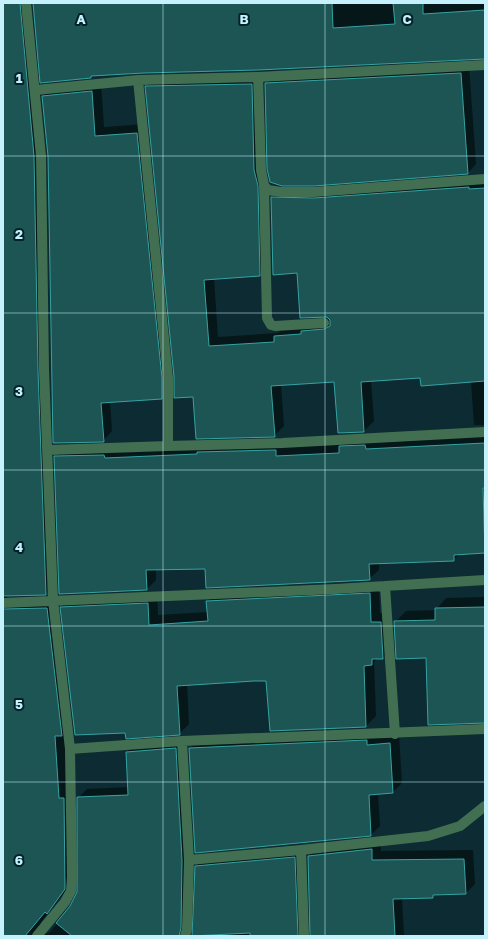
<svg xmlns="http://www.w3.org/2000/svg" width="488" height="939" viewBox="0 0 488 939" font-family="'Golos Text',sans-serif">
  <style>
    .shadow { fill: #0007 }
    .building { fill: #1d5555; stroke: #35a3a3 }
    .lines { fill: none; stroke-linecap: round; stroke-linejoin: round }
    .minor { stroke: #426f52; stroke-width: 10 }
    .grid { fill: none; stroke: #c5f1fd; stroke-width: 1; stroke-opacity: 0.55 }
    .grid-label { font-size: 13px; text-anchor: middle; font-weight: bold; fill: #c5f1fd; stroke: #022228; stroke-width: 4; stroke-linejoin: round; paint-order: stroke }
  </style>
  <rect width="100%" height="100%" fill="#0c2b32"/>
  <path class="shadow" d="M3,3h27l25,582 -9,9 -40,1 3,5 47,-1 12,190v99l-27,34 -1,7 6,5 4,-2 21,-25 7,-13v-96l9,-9 42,-2 -2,-35 9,-9 49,-4 2,189 5,6 4,-68 10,-9 98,-9 4,83 3,2 -2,-77 9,-9 63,-7v11l92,-1 2,34 -9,9 -30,1 -3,3 -31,1 2,38h-401z
    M33,3h452v55l-341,14 -52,3 -2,2z
    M469,65l7,99 -8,9 -154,11 -42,-1 -4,-14 -2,-85 8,-9z
    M261,74l8,191 -10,10 -45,3 4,59 60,-4 7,-7 47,-6 -34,-48 -26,-75 10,-9 42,1 161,-10v246h-11l-3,-44 -50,-4 -50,3 3,41 -10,10 -25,1 -4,-51 -54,4 3,41 -10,10 -80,-40 -19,-19 -29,-290 10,-10z
    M101,82l3,45 42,-3 24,265 -9,9 -51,3 2,30 -9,10 -55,-285 -5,-60 9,-9z
    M485,430v123l-25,1 -7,6 -74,3v7l-10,9 -164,-11 -49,1v11l-9,9 -92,-132 10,-10z
    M379,584l1,29h10l3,35 -10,10h-5l-4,4 2,54 -10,10 -99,-45 -13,-1 -67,4 2,40 -10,10 -53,-3 -65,-124 10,-9 86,-4 1,21 50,-3v-11l9,-10z
    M485,597v124l-90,-99 11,-11 30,-1 10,-12z
    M399,735l3,48 -9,9 -15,1 2,33 -9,9 -181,-87 9,-9z"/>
  <path class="building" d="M3,3h17l14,153 4,214 8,225 -43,1z
    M33,3h299l1,25 62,-4 -2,-21h30v11l62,-4v49l-227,11 -114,3 -53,3v2l-51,5z
    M461,73l7,101 -154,12h-32l-12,-4 -3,-13 -2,-86z
    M252,84l2,86 4,16 2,90 -56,4 5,66 65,-4v-6l27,-2v-3l23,-2 6,-3v-6l-3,-3 -27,1 -3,-45 -24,2 -2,-78 43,1 155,-11v2l16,-1v193l-64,5 -1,-8 -59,4 3,50 -26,1 -4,-51 -63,4 4,51 -79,2 -3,-42 -19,1v-21l-29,-291z
    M92,91l3,45 42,-3 25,245v21l-61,4 3,39 -51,1 -5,-287 -6,-60z
    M485,443v45h-2l2,65 -31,2v6l-85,3 1,16 -164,8 -1,-19 -59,1 1,20 -88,4 -5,-138 50,-1 1,3 92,-4v-2l79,-2v6l63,-3v-7l26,-1 1,4z
    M370,593l1,29h10l2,37h-11v6l-8,1 2,61 -96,4 -4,-50h-12l-77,5 3,49 -54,4 -1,-6 -50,2 -15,-128 88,-4 1,22 59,-4 -2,-20z
    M485,607v116l-57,2 -2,-67 -30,1 -2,-38 41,-1v-12z
    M47,608l15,128h-7l4,62h5l1,91 -18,25 -2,-2 -20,24h-22v-327z
    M367,740v5l23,-2 3,50 -24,2 2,41 -176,17 -6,-105z
    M176,748l6,112 -1,68 -2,8h-107l-16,-13 14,-17 7,-14v-95l51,-2 -2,-43z
    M372,849v11l92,-1 2,35 -33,1v3l-40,1 2,37h-85l-2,-80z
    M295,857l3,79h-48v-3l-58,3 3,-70z"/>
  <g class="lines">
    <path class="minor" d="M26,3l15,153 3,214 9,230 17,149 2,128 -1,14 -6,11 -28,34
      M258,77l3,93 3,15 4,5 13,2h33l171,-13
      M138,80l120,-3 227,-12
      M36,90l102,-10 30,298v68l114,-3 203,-11
      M264,185l3,133 4,7 4,1 49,-3
      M48,450l120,-4
      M385,586l10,148
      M3,603l332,-14 150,-9
      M182,741l7,119 -2,69 -2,7
      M70,749l112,-8 303,-12
      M301,850l3,86
      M189,860l112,-10 127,-14 32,-10 25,-20"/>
  </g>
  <path class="grid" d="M163,3v933M325,3v933M3,156h482M3,313h482M3,470h482M3,626h482M3,782h482"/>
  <g class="grid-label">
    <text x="81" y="24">A</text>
    <text x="244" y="24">B</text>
    <text x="407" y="24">C</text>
    <text x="19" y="83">1</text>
    <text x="19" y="239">2</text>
    <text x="19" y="396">3</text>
    <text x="19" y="552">4</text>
    <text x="19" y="709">5</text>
    <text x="19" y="865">6</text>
  </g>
  <rect width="488" height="939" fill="none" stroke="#c5f1fd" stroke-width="8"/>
</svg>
